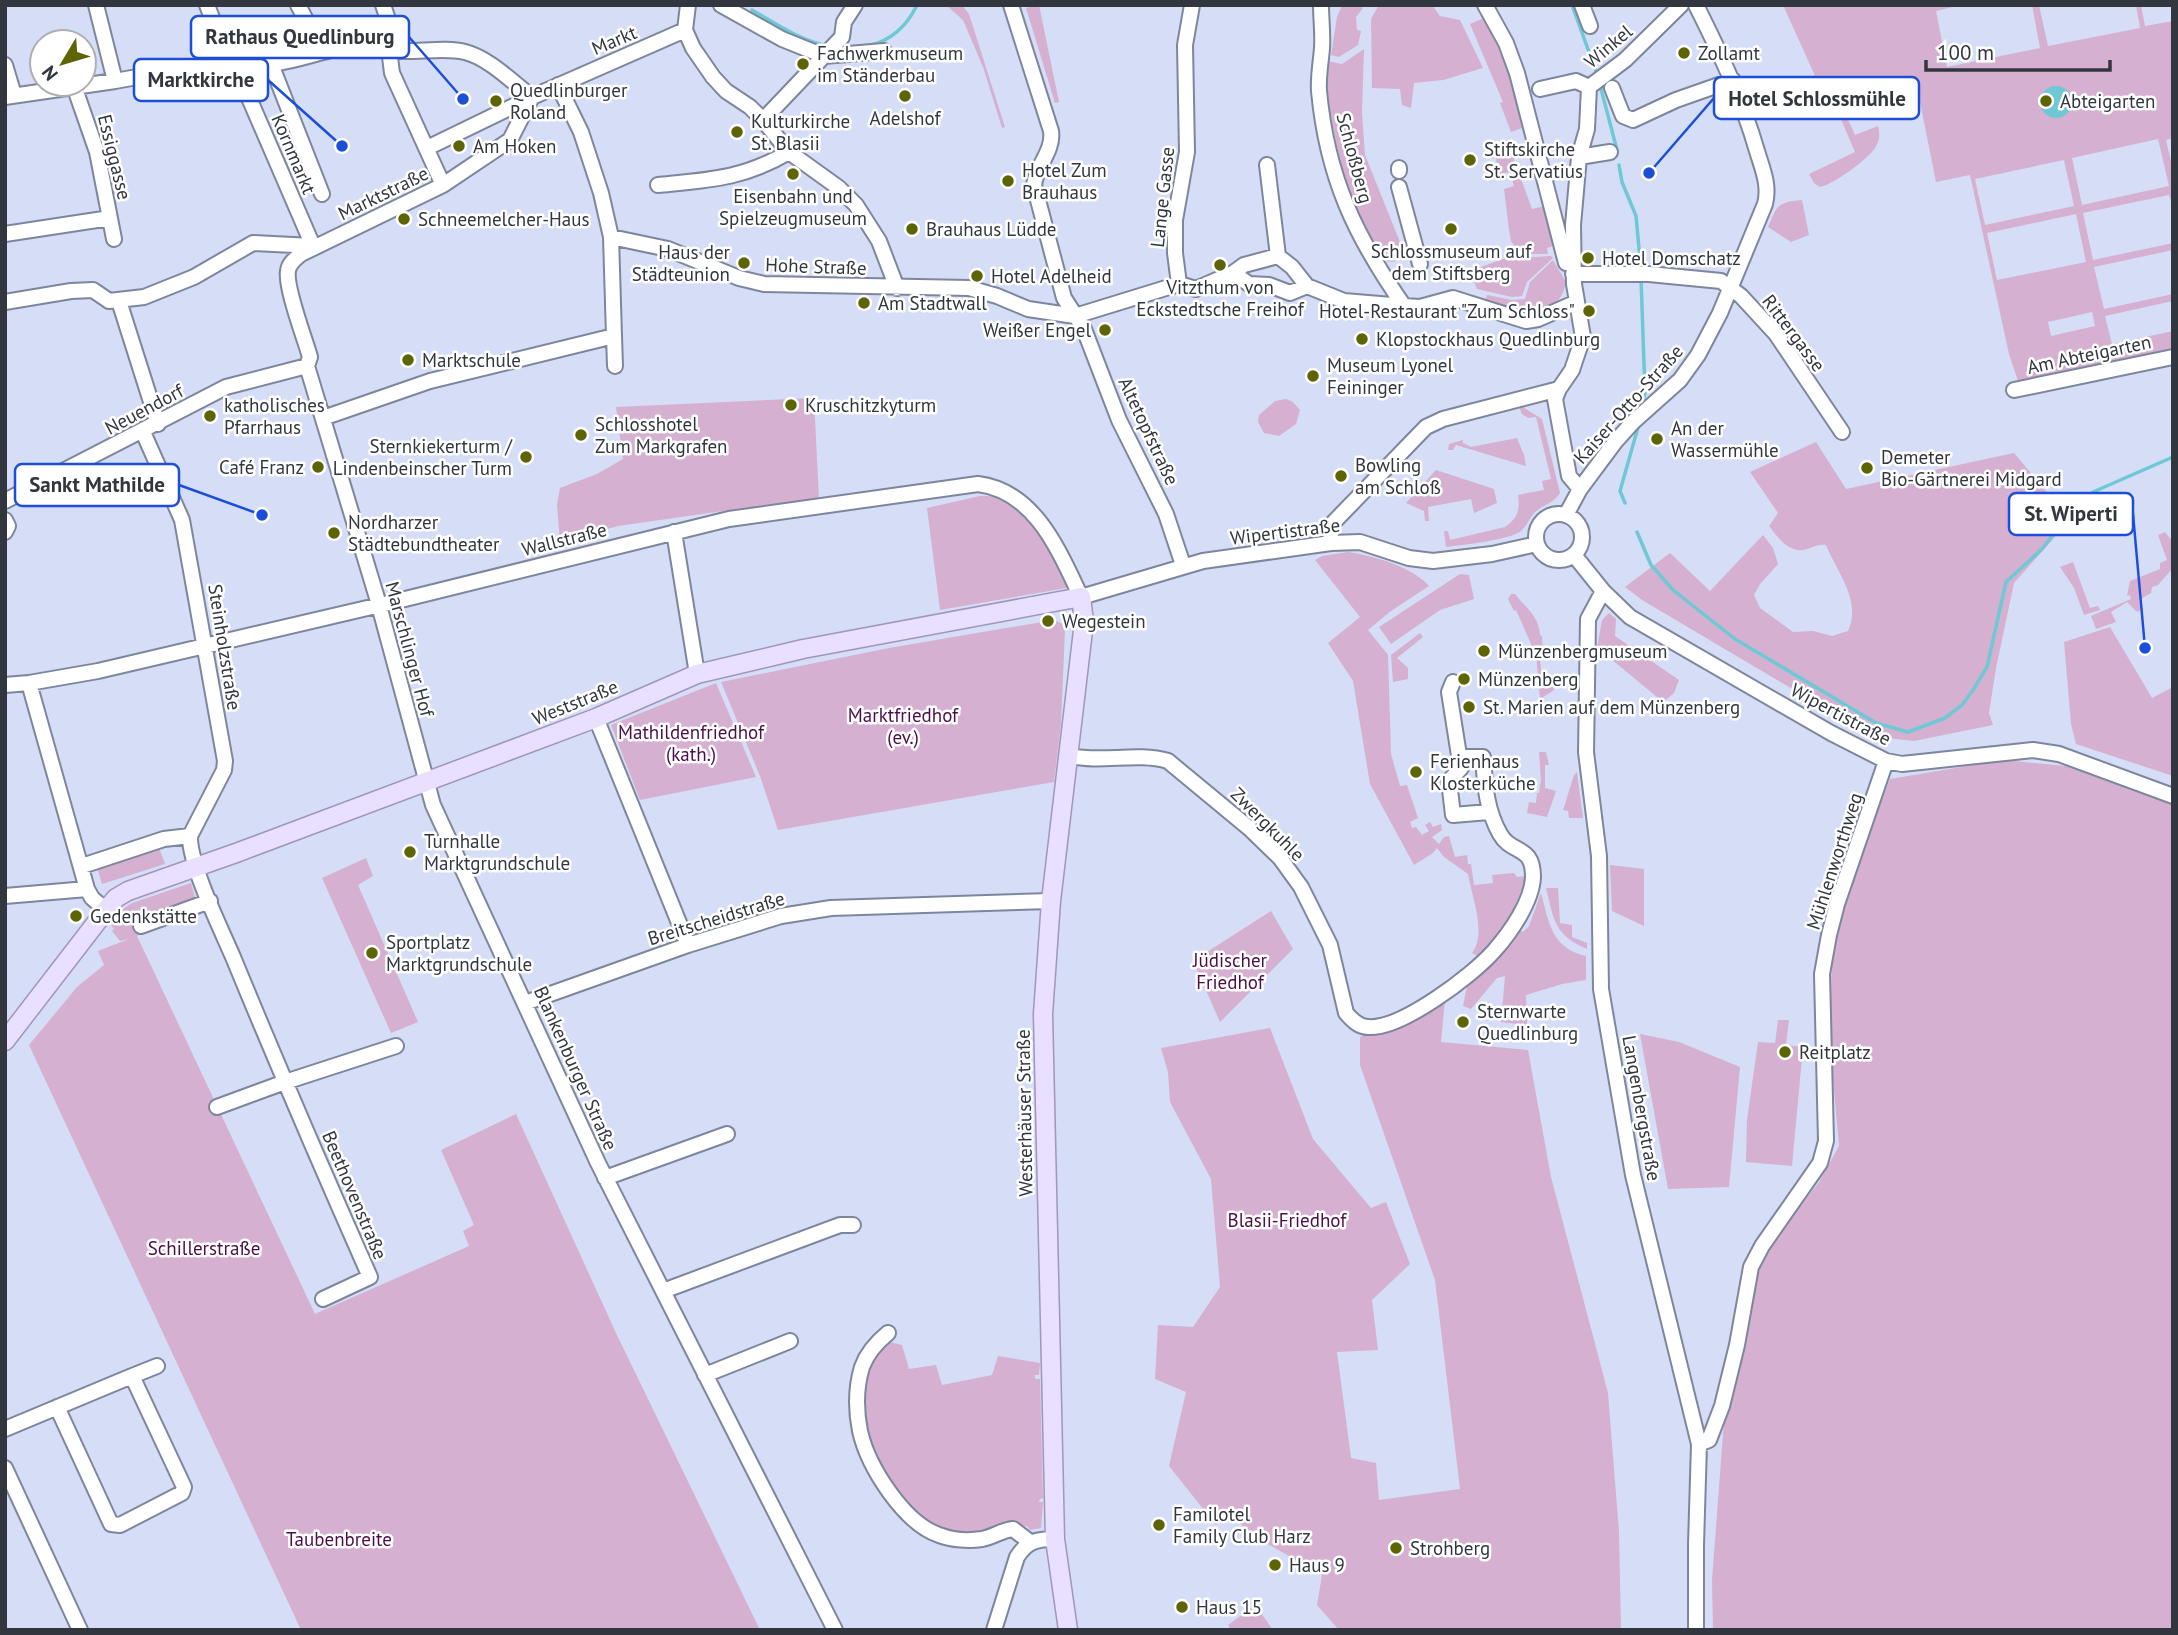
<svg xmlns="http://www.w3.org/2000/svg" width="2178" height="1635" viewBox="0 0 2178 1635" font-family="'PT Sans',sans-serif">
  <style>
    .green { fill: #d5b0d0; fill-rule: evenodd }
    .water { fill: #6ec9d5 }
    .lines { fill: none; stroke-linecap: round; stroke-linejoin: round }
    .stream { stroke: #6ec9d5; stroke-width: 3.5 }
    .minor-casing { stroke: #7d869c; stroke-width: 18 }
    .major-casing { stroke: #9f96ba; stroke-width: 21 }
    .minor { stroke: #fff; stroke-width: 14 }
    .major { stroke: #e9dffe; stroke-width: 18 }
    .poi-dot { fill: #5d6403; stroke: #fff; stroke-width: 2.5 }
    .labels { text-anchor: middle; dominant-baseline: central; stroke-width: 5; stroke-linejoin: round; paint-order: stroke }
    .street-label { font-size: 19px; fill: #32363f; stroke: #fff }
    .poi-label { font-size: 19px; fill: #32363f; stroke: #fff; text-anchor: start }
    .park-label { font-size: 19px; fill: #4c0d49; stroke: #fff }
    .leader { fill: none; stroke: #1d4ed8; stroke-width: 2.5 }
    .callout-dot { fill: #1d4ed8; stroke: #fff; stroke-width: 2.5 }
    .callout { fill: #fff; stroke: #1d4ed8; stroke-width: 2.5 }
    .callout-label { font-size: 21px; text-anchor: middle; font-weight: bold; fill: #32363f }
  </style>
  <rect width="100%" height="100%" fill="#d5def6"/>
  <path class="green" d="M946,5h16l7,9 36,113 -3,1 -19,-61 -20,-47z
    M1039,5l20,97 -4,1 -29,-95z
    M1342,5h16l5,3 -7,9 1,13 4,1 -3,14 -19,12 -8,-2 6,-38z
    M1379,5h53l8,11 20,4 23,48 -40,12 -29,3 -3,25 -9,-3 -2,-16 -28,-1 -1,-69z
    M1783,5h178l-25,6 11,56 93,-19 -8,-43h7l9,41 92,-18 -4,-23h5l4,21 28,-5v117l-7,2 7,30v38l-4,-13 -86,18 10,47 80,-17v7l-79,17 10,42 69,-15v7l-68,15 7,28 61,-13v21l-154,32 -10,-30 -39,-179 -34,7 -21,-105 -84,34zM2158,139l11,47 -87,19 -10,-47zM2064,160l10,46 -89,19 -10,-46zM2076,214l10,48 -89,18 -10,-47zM2092,312l3,14 -44,10 -3,-14z
    M1484,18l24,49 17,60 -14,5 -11,-29 3,-1 -33,-78z
    M1364,49l-2,64 3,42 41,102 -14,5 -11,-2 -26,-46 -12,-38 -19,-95 3,-20 15,3z
    M1843,108l12,27 23,-9c2,8 2,14 -3,22 -7,11 -42,37 -55,39l-6,-4 -5,-9 46,-22 -18,-42z
    M1507,140l25,69 13,-3 11,39 -9,3 1,6h-27l-10,-13 -2,-11 -5,-41 10,-3 -4,-14 -10,2 -8,-29z
    M1802,200l7,35 -18,7 -23,-15c9,-21 9,-25 34,-27z
    M1511,256l10,2 30,-2 2,2 -26,24 -5,14 -10,1 -35,-8 -7,-18z
    M1553,260l13,22c-3,19 -19,34 -38,33 -13,0 -30,-9 -43,-13l2,-7 25,5 13,-1 5,-17z
    M814,398l5,102 -82,9 -119,17 -58,16 -3,-37 3,-17 37,-14 26,-15 -7,-52z
    M1286,399l7,3 7,8 -4,14 -17,12 -15,-3 -6,-11 1,-7 16,-14z
    M1518,404l24,15 18,74c-7,11 -18,12 -26,20 -5,6 -7,13 -13,18 -12,9 -58,14 -75,16l-2,-16h4l2,9 55,-13c13,-9 15,-17 13,-32l26,-5 -2,-9 9,-2 -15,-62 -8,1 -6,-4z
    M1517,438l7,17 2,11 -70,-21 -3,5h-5l1,-6 14,-4v3l8,4z
    M1816,442l30,47 168,-36 48,57 10,8 -58,65 -18,85 -7,45 4,12 -79,16 -26,-3 -45,-19 -201,-119 -17,-13 45,-34 40,38 53,-56 10,13 5,16 -18,20 -6,11 6,13 33,24 20,-1 19,5 16,-5c14,-30 -11,-59 -22,-86 -11,-1 -14,4 -23,5 -16,2 -26,-14 -34,-24l9,-13 -28,-41z
    M1436,470l58,19 3,14 -23,10 -3,-14 -43,8 1,14h-4l-1,-10 -18,-8z
    M980,496c7,0 15,0 22,1 30,8 57,64 70,90l-132,23 -13,-102z
    M2165,532l8,10v26l-15,17 -6,2 -1,6 -12,7 4,9 -6,3 -10,-10 -16,10 5,10 -20,7 -5,-13 40,-17 -1,-4 -3,1 3,-15 30,-12v-6l7,-3 -9,-25z
    M1348,552c26,4 63,14 81,34l-38,25 -23,19 20,25 3,99 9,32 7,-1 11,33 -8,4 2,6 4,-1 6,8 7,-4 -4,-6 5,-3 3,5 8,-3 1,6 -10,7 7,7 5,-7 5,-1 6,21 12,-2 1,9h3l3,21 19,-2 -1,-8 22,-2 3,4 8,-1c-5,37 -22,55 -45,82l-8,-5c15,-20 0,-55 -4,-79l-24,-17 -7,-9 -4,5 -19,12 -44,-81 -17,-103 -25,-38 32,-26 -45,-57 7,-4z
    M2073,562l17,46 8,-2 2,4 -16,5 -10,-27 -14,-21z
    M1460,574l9,1 5,24 -34,11 -49,34 -12,-17z
    M1511,594h4c10,13 24,22 25,41l2,1 1,22 -3,1 3,26 10,2 1,3 -14,9 -4,-44 -20,-45 -2,1 -6,-12z
    M1609,613l7,6 -1,17 64,44 -5,13 -11,9 -52,-43 -15,-4 6,-35z
    M1054,620l9,4 2,6 -4,93 -7,59 -276,48 -18,-54 -39,-94 168,-34z
    M2110,627l42,71 21,-11v89l-97,-32 -5,-20 -7,-82z
    M1420,633l3,4 -26,21 11,10v11l-15,3 -2,-27z
    M716,683l40,94 -116,23 -29,-75z
    M1539,752h7l3,13h-4v23l11,3 -9,26 -20,-4 2,-11 7,1 1,-10h2l2,-13z
    M2003,760l63,6 107,39v825h-460l-1,-50 12,-159 36,-164 59,-75 20,-36 -9,-101 2,-98 10,-47 48,-121z
    M1577,772l6,46h-14l-1,-7 -5,-1 11,-35z
    M159,848l6,16 -63,20 -5,-17z
    M366,858l7,18 -15,9 60,137 -27,11 -69,-155z
    M1610,865l34,4v57l-32,-15z
    M191,883l5,17 -59,21 4,12 -4,3 178,378 154,-68 -6,-15 11,-6 -33,-75 75,-36 100,219 144,297h-459l-272,-585 48,-58 27,-22 -6,-14 31,-12 -9,2 -8,-10 2,-2 -3,-4 12,-16 9,-6z
    M1546,888h12l2,35 12,2v12l15,6v6c-33,-14 -33,-29 -41,-61z
    M1541,893c8,29 10,55 45,63v24l-24,4 -36,11 1,30 -26,-3 4,-46 -8,2 -26,31 -8,-3 5,-25 48,-54 7,5 6,-6z
    M1271,911l22,38 -73,73 -27,-61z
    M1445,999l-4,43 87,8 23,127 57,216 11,139 2,98h-282l-22,-25 5,-30 -63,-36 -32,-26 -11,12 -47,-59 17,-74 -31,-13 3,-54 35,2 27,-40 -9,-108 -41,-77 -2,-30 -7,-24 109,-20 43,111 58,69 15,-6 24,62 -38,36 6,50 -41,2 14,106 25,5 3,37 81,-11 -25,-209 -75,-215v-28z
    M1778,1020h11l-3,25 17,2 -11,119 -46,-4 1,-42 11,-78 17,1z
    M1640,1034l39,8 61,25 -11,120 -61,2z
    M886,1341l16,4 7,24 27,-4 6,20 50,-10 6,-19 42,7 -1,12h-4v4h5l3,119 -3,1 -1,3h4l-2,26 -11,2 -3,-4 -45,8 -40,-2 -29,-19 -19,-25 -20,-35 -8,-23 -4,-22 6,-42z
    M1255,1605l18,25h-42l-3,-5z"/>
  <path class="water" d="M2040 102a16 16 0 1 1 32 0a16 16 0 1 1-32 0Z"/>
  <g class="lines">
    <path class="stream" d="M1572,5l26,72
      M752,10c24,14 49,31 76,36
      M867,46c23,-4 40,-20 50,-41
      M1600,85l17,65
      M1619,165l3,17 14,34 5,54
      M1641,278l4,115 -3,14
      M1625,503l-5,-12 19,-67
      M1637,532l14,33 22,25 62,49 141,84 32,9 37,-14 17,-13 11,-15 14,-23 19,-85 36,-33 27,-35 24,-22 80,-35"/>
    <g class="minor-casing">
      <path id="minor" d="M96,5l19,76
        M298,5l15,28 3,21
        M383,5l16,46
        M688,5l-3,25 8,18 20,29 13,14 24,16 13,13 26,32 50,36 17,17 23,36 18,47
        M721,5l61,34 42,17 60,-5
        M1011,5l40,126c3,20 -15,35 -17,54l30,113 20,31 35,91 47,94 17,51
        M1321,5c0,14 2,29 1,43 -1,14 -4,28 -3,43 8,86 36,145 85,215
        M1485,5l21,38 11,30 49,190
        M1582,5l8,21
        M389,49l3,24 51,112
        M271,64l51,130
        M5,65l9,30
        M558,85l23,47 20,61 10,44 57,12 71,29 25,6 205,4 28,8 31,13 47,7
        M74,86l23,66 17,87
        M1589,87l36,-27 56,-55
        M1612,88l11,28 10,4 43,-20 57,-20
        M1540,89l36,-8 13,6
        M5,97l110,-16 105,-19c38,12 79,-5 116,-13 25,-6 40,0 64,2 20,1 47,-4 65,1 24,6 47,30 67,45
        M532,97l-22,43 -67,45 -142,69c-6,5 -12,9 -13,17 -3,16 17,68 22,86l-3,9 70,232 56,207 165,358 237,467
        M763,120l79,-83 2,-15 11,-17
        M427,148l105,-51 153,-67
        M1579,157l31,-5
        M1267,165l11,91
        M1399,168v3
        M658,185c51,-5 85,-6 131,-33
        M1399,187l21,77
        M5,234l105,-16
        M1233,273l11,-8 34,-9 14,11 15,19
        M1573,274h76l72,7 20,15 35,38 66,98
        M1179,284l17,5 37,-16 16,11 20,1 21,8 17,-7 37,15 60,5 16,1 33,-9 73,23 12,-2 39,-17
        M1179,284l-4,-31v-33l12,-68 -2,-107 7,-40
        M119,301l39,123
        M5,302l66,-11 22,-1 16,11 35,-4 50,-20 59,-34 60,3 -73,-169 -10,-12 -23,-60
        M1075,316l104,-32
        M614,336l1,30
        M2014,390l159,-33
        M323,418l107,-37 184,-45 -3,-99
        M143,432l39,88 43,241 -1,9 -34,66c-1,28 31,93 43,121 44,107 90,214 137,320l-47,22
        M1580,489l-11,-13 -14,-77 4,-10 13,-19 11,-33 -9,-53 -1,-59 6,-68 8,-28 2,-42
        M5,501l221,-114 81,-21
        M1536 537a23 23 0 1 1 46 0a23 23 0 1 1-46 0Z
        M1566,515l14,-26 35,-47 18,-20 47,-42 18,-25 22,-42 45,-109c5,-19 -3,-36 -8,-53 -15,-52 -37,-98 -61,-146
        M5,520l3,6 -3,6
        M674,532l23,142
        M1331,543l-1,-17 96,-99 17,-8 116,-30
        M1574,555l29,36 27,26 201,116 55,28 16,3 131,-14 26,4 114,42
        M1603,591l-15,28 -2,133 13,104 2,133 32,186 66,269 -3,101v85
        M1453,682l-4,10 12,76 -12,13 4,34 36,-3
        M29,683l58,206 5,9 14,12
        M5,685l24,-2 69,-12 295,-69 336,-83 249,-35c57,7 81,67 103,113l122,-36 128,-18 29,-1 49,16 24,3 59,-7 45,-10
        M596,718l92,227
        M1070,756c32,7 67,-4 98,5l81,67 31,30 21,29 29,58 16,68c6,7 13,14 22,14 32,3 104,-51 126,-76 16,-18 38,-49 39,-74 0,-33 -21,-22 -33,-43 -14,-25 -15,-49 -17,-77h-22
        M82,866l82,-27 26,-3
        M5,896l82,-7
        M141,926l69,-25
        M525,1003l163,-58 93,-29 50,-8 220,-7
        M217,1107l68,-25 111,-36
        M605,1178l122,-44
        M663,1291l177,-66h13
        M888,1333c-11,9 -21,20 -26,34 -6,20 -6,44 -2,64 8,36 44,92 79,104 13,5 30,6 43,4 11,-2 20,-9 31,-10l17,13
        M705,1375l85,-34
        M132,1376l25,-10
        M5,1429l127,-53 52,111 -2,6 -62,32 -9,-1 -54,-117
        M1699,1444l10,-4 13,-34 15,-61 14,-78 11,-21 58,-83 6,-22 -4,-167 7,-39 8,-31 49,-143
        M5,1468l75,162
        M994,1630l23,-73c10,-16 20,-18 38,-18"/>
    </g>
    <g class="major-casing">
      <path id="major" d="M5,1041l101,-131 10,-12 12,-7 108,-38 360,-135 101,-44 106,-25 278,-52 3,25 -33,279 -8,113 12,525 13,91"/>
    </g>
    <use href="#minor" class="minor"/>
    <use href="#major" class="major"/>
  </g>
  <g class="poi-dot">
    <circle cx="1684" cy="53" r="7"/>
    <circle cx="803" cy="64" r="7"/>
    <circle cx="905" cy="96" r="7"/>
    <circle cx="496" cy="101" r="7"/>
    <circle cx="2046" cy="101" r="7"/>
    <circle cx="737" cy="132" r="7"/>
    <circle cx="459" cy="146" r="7"/>
    <circle cx="1470" cy="160" r="7"/>
    <circle cx="793" cy="174" r="7"/>
    <circle cx="1008" cy="181" r="7"/>
    <circle cx="404" cy="219" r="7"/>
    <circle cx="912" cy="229" r="7"/>
    <circle cx="1451" cy="229" r="7"/>
    <circle cx="1588" cy="258" r="7"/>
    <circle cx="744" cy="263" r="7"/>
    <circle cx="1220" cy="265" r="7"/>
    <circle cx="977" cy="276" r="7"/>
    <circle cx="864" cy="303" r="7"/>
    <circle cx="1589" cy="311" r="7"/>
    <circle cx="1105" cy="330" r="7"/>
    <circle cx="1362" cy="339" r="7"/>
    <circle cx="408" cy="360" r="7"/>
    <circle cx="1313" cy="376" r="7"/>
    <circle cx="791" cy="405" r="7"/>
    <circle cx="210" cy="416" r="7"/>
    <circle cx="581" cy="435" r="7"/>
    <circle cx="1657" cy="439" r="7"/>
    <circle cx="526" cy="457" r="7"/>
    <circle cx="318" cy="467" r="7"/>
    <circle cx="1867" cy="468" r="7"/>
    <circle cx="1341" cy="476" r="7"/>
    <circle cx="334" cy="533" r="7"/>
    <circle cx="1048" cy="621" r="7"/>
    <circle cx="1484" cy="651" r="7"/>
    <circle cx="1464" cy="679" r="7"/>
    <circle cx="1469" cy="707" r="7"/>
    <circle cx="1416" cy="772" r="7"/>
    <circle cx="410" cy="852" r="7"/>
    <circle cx="76" cy="916" r="7"/>
    <circle cx="372" cy="953" r="7"/>
    <circle cx="1463" cy="1022" r="7"/>
    <circle cx="1785" cy="1052" r="7"/>
    <circle cx="1159" cy="1525" r="7"/>
    <circle cx="1396" cy="1548" r="7"/>
    <circle cx="1275" cy="1565" r="7"/>
    <circle cx="1182" cy="1607" r="7"/>
  </g>
  <g class="labels">
    <g class="street-label">
      <text transform="translate(614 40) rotate(-23)">Markt</text>
      <text transform="translate(1608 46) rotate(-40)">Winkel</text>
      <text transform="translate(294 154) rotate(67)">Kornmarkt</text>
      <text transform="translate(115 157) rotate(76)">Essiggasse</text>
      <text transform="translate(1355 158) rotate(75)">Schloßberg</text>
      <text transform="translate(383 193) rotate(-26)">Marktstraße</text>
      <text transform="translate(1162 197) rotate(-84)">Lange Gasse</text>
      <text transform="translate(816 266) rotate(2)">Hohe Straße</text>
      <text transform="translate(1794 333) rotate(53)">Rittergasse</text>
      <text transform="translate(2089 354) rotate(-12)">Am Abteigarten</text>
      <text transform="translate(1628 404) rotate(-48)">Kaiser-Otto-Straße</text>
      <text transform="translate(144 409) rotate(-28)">Neuendorf</text>
      <text transform="translate(1149 431) rotate(65)">Altetopfstraße</text>
      <text transform="translate(1285 531) rotate(-7)">Wipertistraße</text>
      <text transform="translate(564 539) rotate(-14)">Wallstraße</text>
      <text transform="translate(225 647) rotate(81)">Steinholzstraße</text>
      <text transform="translate(410 649) rotate(75)">Marschlinger Hof</text>
      <text transform="translate(575 702) rotate(-22)">Weststraße</text>
      <text transform="translate(1841 714) rotate(28)">Wipertistraße</text>
      <text transform="translate(1268 824) rotate(45)">Zwergkuhle</text>
      <text transform="translate(1834 861) rotate(-72)">Mühlenworthweg</text>
      <text transform="translate(716 918) rotate(-17)">Breitscheidstraße</text>
      <text transform="translate(576 1068) rotate(66)">Blankenburger Straße</text>
      <text transform="translate(1642 1108) rotate(80)">Langenbergstraße</text>
      <text transform="translate(1024 1113) rotate(-91)">Westerhäuser Straße</text>
      <text transform="translate(355 1195) rotate(67)">Beethovenstraße</text>
    </g>
    <g class="poi-label">
      <text x="817" y="53">Fachwerkmuseum<tspan x="817" dy="22">im Ständerbau</tspan></text>
      <text x="1698" y="53">Zollamt</text>
      <text x="510" y="90">Quedlinburger<tspan x="510" dy="22">Roland</tspan></text>
      <text x="2060" y="101">Abteigarten</text>
      <text x="905" y="118" text-anchor="middle">Adelshof</text>
      <text x="751" y="121">Kulturkirche<tspan x="751" dy="22">St. Blasii</tspan></text>
      <text x="473" y="146">Am Hoken</text>
      <text x="1484" y="149">Stiftskirche<tspan x="1484" dy="22">St. Servatius</tspan></text>
      <text x="1022" y="170">Hotel Zum<tspan x="1022" dy="22">Brauhaus</tspan></text>
      <text x="793" y="196" text-anchor="middle">Eisenbahn und<tspan x="793" dy="22">Spielzeugmuseum</tspan></text>
      <text x="418" y="219">Schneemelcher-Haus</text>
      <text x="926" y="229">Brauhaus Lüdde</text>
      <text x="1451" y="251" text-anchor="middle">Schlossmuseum auf<tspan x="1451" dy="22">dem Stiftsberg</tspan></text>
      <text x="730" y="252" text-anchor="end">Haus der<tspan x="730" dy="22">Städteunion</tspan></text>
      <text x="1602" y="258">Hotel Domschatz</text>
      <text x="991" y="276">Hotel Adelheid</text>
      <text x="1220" y="287" text-anchor="middle">Vitzthum von<tspan x="1220" dy="22">Eckstedtsche Freihof</tspan></text>
      <text x="878" y="303">Am Stadtwall</text>
      <text x="1575" y="311" text-anchor="end">Hotel-Restaurant "Zum Schloss"</text>
      <text x="1091" y="330" text-anchor="end">Weißer Engel</text>
      <text x="1376" y="339">Klopstockhaus Quedlinburg</text>
      <text x="422" y="360">Marktschule</text>
      <text x="1327" y="365">Museum Lyonel<tspan x="1327" dy="22">Feininger</tspan></text>
      <text x="224" y="405">katholisches<tspan x="224" dy="22">Pfarrhaus</tspan></text>
      <text x="805" y="405">Kruschitzkyturm</text>
      <text x="595" y="424">Schlosshotel<tspan x="595" dy="22">Zum Markgrafen</tspan></text>
      <text x="1671" y="428">An der<tspan x="1671" dy="22">Wassermühle</tspan></text>
      <text x="512" y="446" text-anchor="end">Sternkiekerturm /<tspan x="512" dy="22">Lindenbeinscher Turm</tspan></text>
      <text x="1881" y="457">Demeter<tspan x="1881" dy="22">Bio-Gärtnerei Midgard</tspan></text>
      <text x="1355" y="465">Bowling<tspan x="1355" dy="22">am Schloß</tspan></text>
      <text x="304" y="467" text-anchor="end">Café Franz</text>
      <text x="348" y="522">Nordharzer<tspan x="348" dy="22">Städtebundtheater</tspan></text>
      <text x="1062" y="621">Wegestein</text>
      <text x="1498" y="651">Münzenbergmuseum</text>
      <text x="1478" y="679">Münzenberg</text>
      <text x="1483" y="707">St. Marien auf dem Münzenberg</text>
      <text x="1430" y="761">Ferienhaus<tspan x="1430" dy="22">Klosterküche</tspan></text>
      <text x="424" y="841">Turnhalle<tspan x="424" dy="22">Marktgrundschule</tspan></text>
      <text x="90" y="916">Gedenkstätte</text>
      <text x="386" y="942">Sportplatz<tspan x="386" dy="22">Marktgrundschule</tspan></text>
      <text x="1477" y="1011">Sternwarte<tspan x="1477" dy="22">Quedlinburg</tspan></text>
      <text x="1799" y="1052">Reitplatz</text>
      <text x="1173" y="1514">Familotel<tspan x="1173" dy="22">Family Club Harz</tspan></text>
      <text x="1410" y="1548">Strohberg</text>
      <text x="1289" y="1565">Haus 9</text>
      <text x="1196" y="1607">Haus 15</text>
    </g>
    <g class="park-label">
      <text x="903" y="715">Marktfriedhof<tspan x="903" dy="22">(ev.)</tspan></text>
      <text x="691" y="732">Mathildenfriedhof<tspan x="691" dy="22">(kath.)</tspan></text>
      <text x="1230" y="960">Jüdischer<tspan x="1230" dy="22">Friedhof</tspan></text>
      <text x="1287" y="1220">Blasii-Friedhof</text>
      <text x="204" y="1248">Schillerstraße</text>
      <text x="339" y="1539">Taubenbreite</text>
    </g>
  </g>
  <path class="leader" d="M463 99L409 37M342 146L268 80M1649 173L1714 98M262 515L179 485M2145 648L2133 514"/>
  <g class="callout-dot">
    <circle cx="463" cy="99" r="7"/>
    <circle cx="342" cy="146" r="7"/>
    <circle cx="1649" cy="173" r="7"/>
    <circle cx="262" cy="515" r="7"/>
    <circle cx="2145" cy="648" r="7"/>
  </g>
  <g class="callout">
    <rect x="191" y="16" width="218" height="42" rx="7"/>
    <rect x="134" y="59" width="134" height="42" rx="7"/>
    <rect x="1714" y="77" width="205" height="42" rx="7"/>
    <rect x="15" y="464" width="164" height="42" rx="7"/>
    <rect x="2009" y="493" width="124" height="42" rx="7"/>
  </g>
  <g class="callout-label">
    <text x="300" y="44">Rathaus Quedlinburg</text>
    <text x="201" y="87">Marktkirche</text>
    <text x="1817" y="106">Hotel Schlossmühle</text>
    <text x="97" y="492">Sankt Mathilde</text>
    <text x="2071" y="521">St. Wiperti</text>
  </g>
  <rect width="2178" height="1635" fill="none" stroke="#32363f" stroke-width="14"/>
  <g transform="translate(63 63) rotate(232)"><circle r="33" fill="#ffffff" stroke="#adafb2" stroke-width="2"/>
  <path d="M0-5L12 26L0 18L-12 26Z" fill="#5d6403"/>
  <text y="-10" font-size="19" font-weight="bold" text-anchor="middle" fill="#32363f">N</text>
  </g>
  <path d="M1926 60v10h184v-10" fill="none" stroke="#32363f" stroke-width="3.5"/>
  <text x="1937" y="60" font-size="21" fill="#32363f" stroke="#ffffff" stroke-width="5" paint-order="stroke">100 m</text>
</svg>
